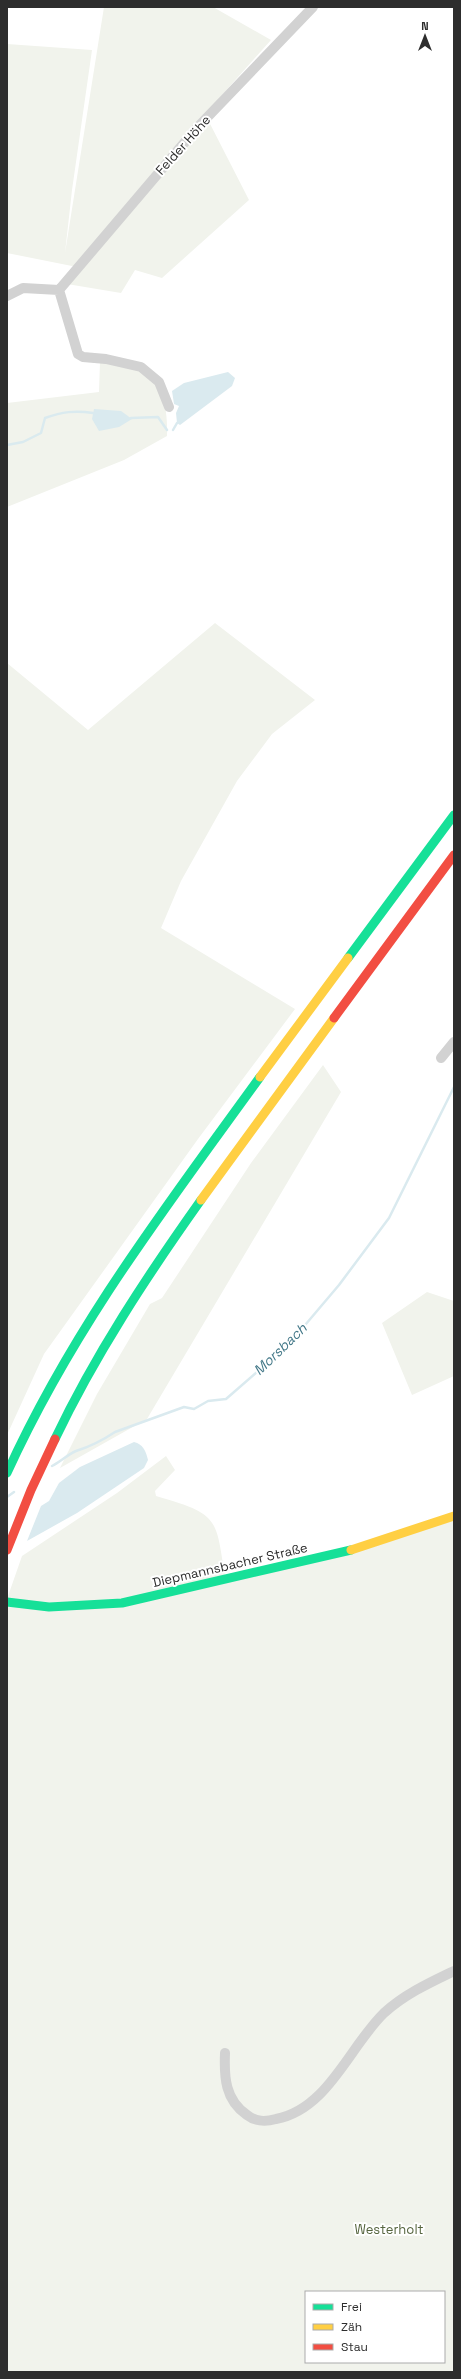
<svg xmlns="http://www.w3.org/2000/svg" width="461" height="2379" viewBox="0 0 461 2379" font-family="'Space Grotesk',sans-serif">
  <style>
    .green { fill: #f1f3ec; fill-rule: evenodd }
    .water { fill: #daeaef }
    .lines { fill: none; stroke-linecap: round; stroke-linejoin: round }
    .stream { stroke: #daeaef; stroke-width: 2.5 }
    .street { stroke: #d2d2d2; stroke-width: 10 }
    .fast { stroke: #16e098; stroke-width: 9 }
    .slow { stroke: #ffcf43; stroke-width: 9 }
    .jam { stroke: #f24e42; stroke-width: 9 }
    .labels { text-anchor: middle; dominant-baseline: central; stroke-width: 4; stroke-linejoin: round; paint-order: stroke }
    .street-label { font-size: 13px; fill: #2d2d2d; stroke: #fff }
    .park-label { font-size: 13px; fill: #56653f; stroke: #fff }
    .water-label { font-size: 14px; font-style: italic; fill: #437888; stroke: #fff }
  </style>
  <rect width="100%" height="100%" fill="#fff"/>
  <path class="green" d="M104,7h109l58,33 -66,74 44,86 -87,78 -27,-8 -14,23 -54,-9 10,-17 -70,-14v-209l85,6 -20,140 -7,63z
    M100,362c12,2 28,3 39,8 25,12 29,41 28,66l-43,24 -117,47v-104l92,-11z
    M215,623l100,77 -43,34 -35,47 -56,100 -20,47 134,81 -97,130 -154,215 -37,81v-772l81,67z
    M323,1065l18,27 -194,327 -87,49 37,-74 53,-90 12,-6 89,-135z
    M427,1292l27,9v75l-42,19 -30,-72z
    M166,1456l9,14 -20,21 1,5c66,19 59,22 70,86l228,-63v853h-447v-773l15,-43 95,-63zM306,2292h138v70h-138z"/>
  <path class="water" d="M228,372l7,6 -3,8 -52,39 -3,-2 -1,-10 3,-7 -5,-2 -2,-13 12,-8z
    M94,409l27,2 11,8 -13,8 -20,4 -7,-12z
    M134,1442c9,2 12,9 14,18l-4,8 -67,45 -50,28 14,-35 8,-5 10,-18 21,-16z"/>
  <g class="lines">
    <path class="stream" d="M131,418l27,-1 9,13
      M173,430l4,-7
      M7,445l16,-3 18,-9 4,-15c17,-6 30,-8 48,-5
      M52,1466c8,-4 15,-11 24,-15 13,-4 27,-11 39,-19l69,-25 10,2 14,-8 18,-2 63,-55 50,-59 50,-67 65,-131
      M7,1497l7,-5"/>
    <path class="street" d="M59,290l137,-161 117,-122
      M7,296l16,-8 36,2 19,64 5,3 23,2 35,8 18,15 10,25
      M441,1058l13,-16
      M225,2053c-1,24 0,47 22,62 9,7 18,7 29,4 52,-10 73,-72 108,-106 21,-19 45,-30 70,-42"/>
    <path class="fast" d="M348,958l106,-143
      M55,1439c40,-84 92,-163 146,-239
      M7,1473c67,-147 159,-266 253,-396
      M7,1602l42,5 73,-4 229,-53"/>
    <path class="slow" d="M260,1077l88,-119
      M201,1200l133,-182
      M351,1550l103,-34"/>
    <path class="jam" d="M334,1018l120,-163
      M7,1550l24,-60 24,-51"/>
  </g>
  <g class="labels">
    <g class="street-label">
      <text transform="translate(183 145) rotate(-48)">Felder Höhe</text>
      <text transform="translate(230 1565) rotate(-13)">Diepmannsbacher Straße</text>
    </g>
    <g class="park-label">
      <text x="389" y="2229">Westerholt</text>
    </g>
    <g class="water-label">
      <text transform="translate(280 1349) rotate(-44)">Morsbach</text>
    </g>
  </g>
  <rect width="461" height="2379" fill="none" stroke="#2d2d2d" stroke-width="16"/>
  <rect x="305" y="2291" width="140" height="72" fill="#ffffff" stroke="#ababab"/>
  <rect x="313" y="2304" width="20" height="6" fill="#16e098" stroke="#ababab"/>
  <text x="341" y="2311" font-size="12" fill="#2d2d2d">Frei</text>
  <rect x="313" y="2324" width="20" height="6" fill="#ffcf43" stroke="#ababab"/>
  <text x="341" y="2331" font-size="12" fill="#2d2d2d">Zäh</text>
  <rect x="313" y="2344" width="20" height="6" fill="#f24e42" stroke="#ababab"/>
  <text x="341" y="2351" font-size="12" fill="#2d2d2d">Stau</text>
  <g transform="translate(425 36)" stroke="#ffffff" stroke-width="3" paint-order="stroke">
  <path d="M0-3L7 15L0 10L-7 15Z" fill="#2d2d2d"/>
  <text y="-6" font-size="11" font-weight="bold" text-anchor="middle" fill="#2d2d2d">N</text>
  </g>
</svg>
